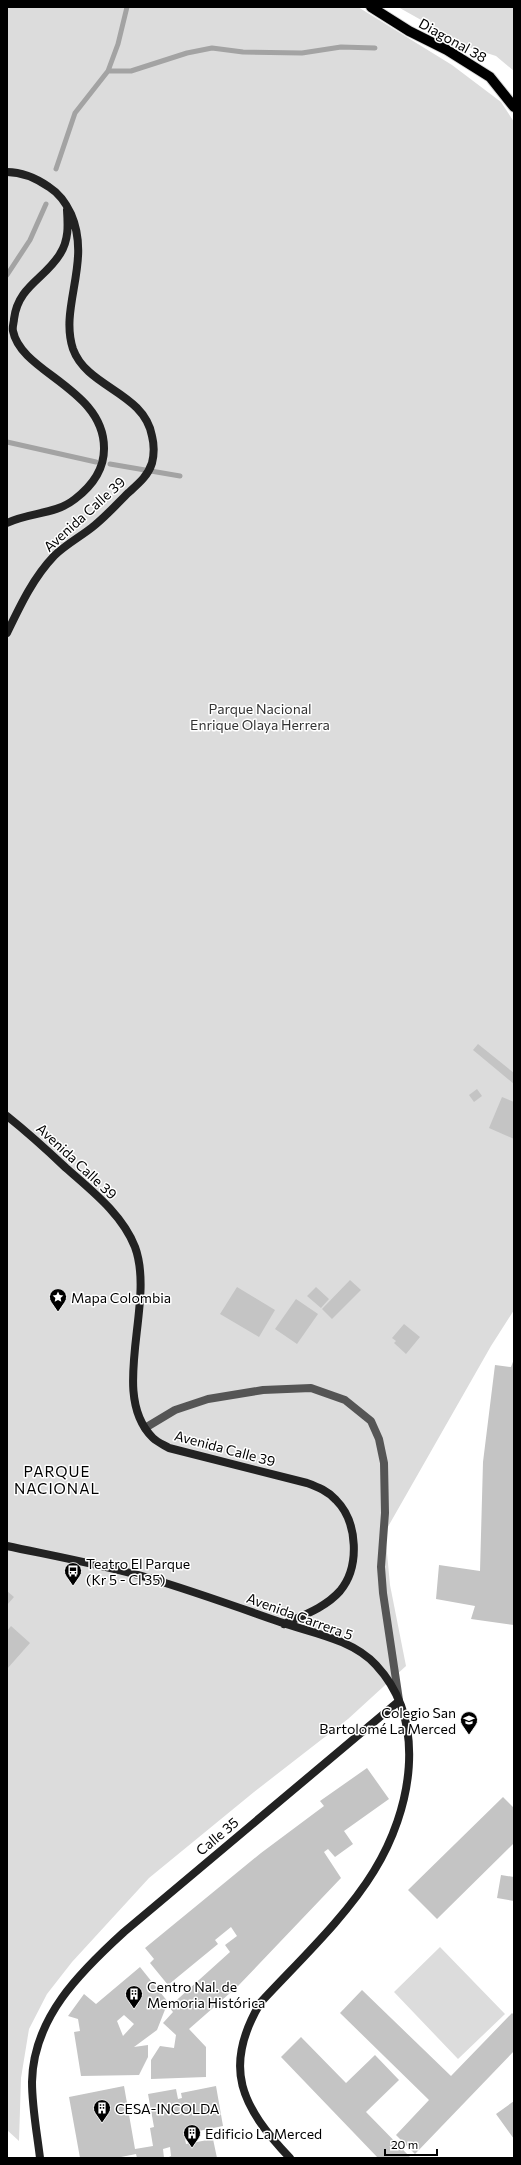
<svg xmlns="http://www.w3.org/2000/svg" width="521" height="2165" viewBox="0 0 521 2165" font-family="Commissioner,sans-serif">
  <style>
    .green { fill: #dcdcdc }
    .lines { fill: none; stroke-linecap: round; stroke-linejoin: round }
    .stream { stroke: #a3a3a3; stroke-width: 5 }
    .building { fill: #c4c4c4; fill-rule: evenodd }
    .primary-casing { stroke: #dbdbdb; stroke-width: 12 }
    .street { stroke: #555; stroke-width: 8 }
    .secondary { stroke: #222; stroke-width: 8 }
    .primary { stroke: #000; stroke-width: 10 }
    .labels { text-anchor: middle; dominant-baseline: central; stroke-width: 3; stroke-linejoin: round; paint-order: stroke }
    .street-label { font-size: 14px; fill: #000; stroke: #fff }
    .park-label { font-size: 14px; fill: #333; stroke: #fff }
    .poi-label { font-size: 14px; fill: #000; stroke: #fff; text-anchor: start }
    .neighbourhood-label { font-size: 15px; letter-spacing: 1px; fill: #000; stroke: #fff }
  </style>
  <rect width="100%" height="100%" fill="#fff"/>
  <path class="green" d="M7,7h351l94,58 49,37 13,20v1188l-23,36 -106,186 5,53 16,81 -58,53 -94,73 -105,86 -77,84 -25,32 -18,35 -8,49 -2,63 -12,-11z
    M398,7h116v64l-18,-15 -25,-8z
    M440,1947l65,67 -47,45 -64,-67z"/>
  <g class="lines">
    <path class="stream" d="M108,71h23l56,-18 25,-5 31,4 59,1 39,-6 34,1
      M56,169l19,-56 33,-42 10,-27 9,-37
      M7,275l23,-35 16,-36
      M7,442l89,20
      M110,464l70,12"/>
  </g>
  <path class="building" d="M478,1044l36,29v11l-41,-34z
    M477,1089l5,7 -8,6 -5,-7z
    M502,1097l12,5v37l-25,-11z
    M350,1280l11,10 -29,29 -10,-10z
    M237,1287l38,23 -16,27 -39,-23z
    M316,1287l13,12 -8,9 -14,-12z
    M296,1299l22,15 -21,30 -22,-15z
    M404,1324l16,13 -14,17 -12,-11 2,-2 -4,-3z
    M514,1359v266l-43,-6 4,-13 -39,-7 3,-34 41,6 3,-109 12,-97 16,2z
    M7,1591l7,6 -7,8z
    M11,1626l19,17 -23,26v-38z
    M367,1768l22,31 -45,32 9,13 -18,13 -7,-8 -4,3 17,26 -103,108 -49,43 17,18v30l-55,2v-19l9,-14 14,2 2,-13 -13,-12 10,-11 -4,-5 61,-55 -5,-7 12,-9 -6,-9 -16,13 3,4 -50,41 -18,-22 4,-4 -9,-11 116,-95 63,-47 -4,-5z
    M503,1797l11,11v35l-77,76 -29,-29z
    M501,1875l13,2v24l-17,-3z
    M140,1967l28,35 -11,28 -23,17 14,-2v12l-9,18 -58,1 -7,-44 6,-1 -2,-12 -10,-3 16,-22 12,10zM124,2015l10,9 -11,12 -6,-15z
    M362,1990l89,86 61,-63 2,2v36l-99,103 -19,-19 33,-35 -89,-87z
    M301,2037l45,46 29,-28 24,25 -33,32 45,46h-33l-97,-101z
    M124,2086l11,63 18,-3 -3,-18 4,-1 -6,-33 28,-5 2,10 4,-1 -1,-5 35,-7 7,40 -39,8 2,10 27,-5 4,19h-50l4,-2 -1,-9 -7,2 1,9h-27l-1,-4 -20,4h-36l-11,-61z
    M514,2101v38l-18,-25z"/>
  <g class="lines">
    <g class="primary-casing">
      <path id="primary" d="M371,7l38,24 38,19 43,27 24,30"/>
    </g>
    <path class="street" d="M145,1428l30,-18 33,-11 55,-9 48,-2 34,12 26,21 8,18 5,24 1,50 -4,54 2,26 16,107"/>
    <path class="secondary" d="M7,172c16,0 29,6 42,15 11,7 17,16 22,27 21,48 -12,93 2,135 14,39 71,43 79,87 2,8 2,19 0,27 -4,13 -14,21 -24,30 -11,11 -21,22 -33,32 -13,11 -29,19 -41,31 -21,22 -34,50 -47,77
      M7,523c22,-11 48,-8 68,-24 17,-13 29,-29 29,-50 1,-60 -83,-76 -91,-118 -1,-4 1,-9 1,-12 4,-33 31,-40 46,-65 9,-14 8,-29 7,-44
      M7,1116c20,16 40,34 59,52 26,23 56,46 69,79 21,57 -27,147 18,191 4,4 11,7 16,10l138,35c11,4 21,8 29,17 22,22 24,67 4,91 -14,16 -36,24 -56,33
      M7,1546c47,10 96,19 142,32 44,13 88,29 131,44 32,11 72,17 96,43 53,57 35,146 -2,206 -28,46 -76,91 -113,131 -40,66 -19,105 29,156
      M40,2158c-3,-25 -8,-51 -8,-76 1,-64 48,-110 92,-150l275,-231"/>
    <use href="#primary" class="primary"/>
  </g>
  <defs>
    <g id="sight-pin" transform="scale(0.9)"><path d="M0 17L-7.5 6A9.5 9.5 0 1 1 7.5 6Z" fill="#000" stroke="#fff"/><path d="M0-6L1.8-2.2L6-1.7L2.9 1.2L3.7 5.4L0 3.3L-3.7 5.4L-2.9 1.2L-6-1.7L-1.8-2.2Z" fill="#fff"/></g>
    <g id="bus-pin" transform="scale(0.9)"><path d="M0 17L-7.5 6A9.5 9.5 0 1 1 7.5 6Z" fill="#000" stroke="#fff"/><path d="M-5-6H5V4H4V6H2V4H-2V6H-4V4H-5ZM-3.5-4V0h7V-4ZM-3.5 1.2v1.5H-2V1.2ZM2 1.2v1.5H3.5V1.2Z" fill="#fff"/></g>
    <g id="school-pin" transform="scale(0.9)"><path d="M0 17L-7.5 6A9.5 9.5 0 1 1 7.5 6Z" fill="#000" stroke="#fff"/><path d="M0-5L7-2L0 1L-7-2ZM-4 1L0 2.5L4 1V4Q0 6-4 4Z" fill="#fff"/></g>
    <g id="building-pin" transform="scale(0.9)"><path d="M0 17L-7.5 6A9.5 9.5 0 1 1 7.5 6Z" fill="#000" stroke="#fff"/><path d="M-4-6H4V6H1V3H-1V6H-4ZM-2.5-4.3h1.7v1.8h-1.7ZM.8-4.3h1.7v1.8H.8ZM-2.5-1h1.7V.8h-1.7ZM.8-1h1.7V.8H.8Z" fill="#fff"/></g>
  </defs>
  <g fill-rule="evenodd">
    <use href="#sight-pin" x="58" y="1297"/>
    <use href="#bus-pin" x="73" y="1571"/>
    <use href="#school-pin" x="469" y="1720"/>
    <use href="#building-pin" x="134" y="1994"/>
    <use href="#building-pin" x="102" y="2108"/>
    <use href="#building-pin" x="192" y="2133"/>
  </g>
  <g class="labels">
    <g class="street-label">
      <text transform="translate(453 40) rotate(29)">Diagonal 38</text>
      <text transform="translate(84 514) rotate(-42)">Avenida Calle 39</text>
      <text transform="translate(77 1161) rotate(43)">Avenida Calle 39</text>
      <text transform="translate(225 1448) rotate(15)">Avenida Calle 39</text>
      <text transform="translate(300 1616) rotate(20)">Avenida Carrera 5</text>
      <text transform="translate(217 1836) rotate(-40)">Calle 35</text>
    </g>
    <g class="park-label">
      <text x="260" y="708">Parque Nacional<tspan x="260" dy="16">Enrique Olaya Herrera</tspan></text>
    </g>
    <g class="poi-label">
      <text x="71" y="1297">Mapa Colombia</text>
      <text x="86" y="1563">Teatro El Parque<tspan x="86" dy="16">(Kr 5 - Cl 35)</tspan></text>
      <text x="456" y="1712" text-anchor="end">Colegio San<tspan x="456" dy="16">Bartolomé La Merced</tspan></text>
      <text x="147" y="1986">Centro Nal. de<tspan x="147" dy="16">Memoria Histórica</tspan></text>
      <text x="115" y="2108">CESA-INCOLDA</text>
      <text x="205" y="2133">Edificio La Merced</text>
    </g>
    <g class="neighbourhood-label">
      <text x="57" y="1471">PARQUE<tspan x="57" dy="17">NACIONAL</tspan></text>
    </g>
  </g>
  <rect width="521" height="2165" fill="none" stroke="#000000" stroke-width="16"/>
  <path d="M385 2149v6h52v-6" fill="none" stroke="#000000" stroke-width="2"/>
  <text x="391" y="2149" font-size="12" fill="#000000" stroke="#ffffff" stroke-width="3" paint-order="stroke">20 m</text>
</svg>
